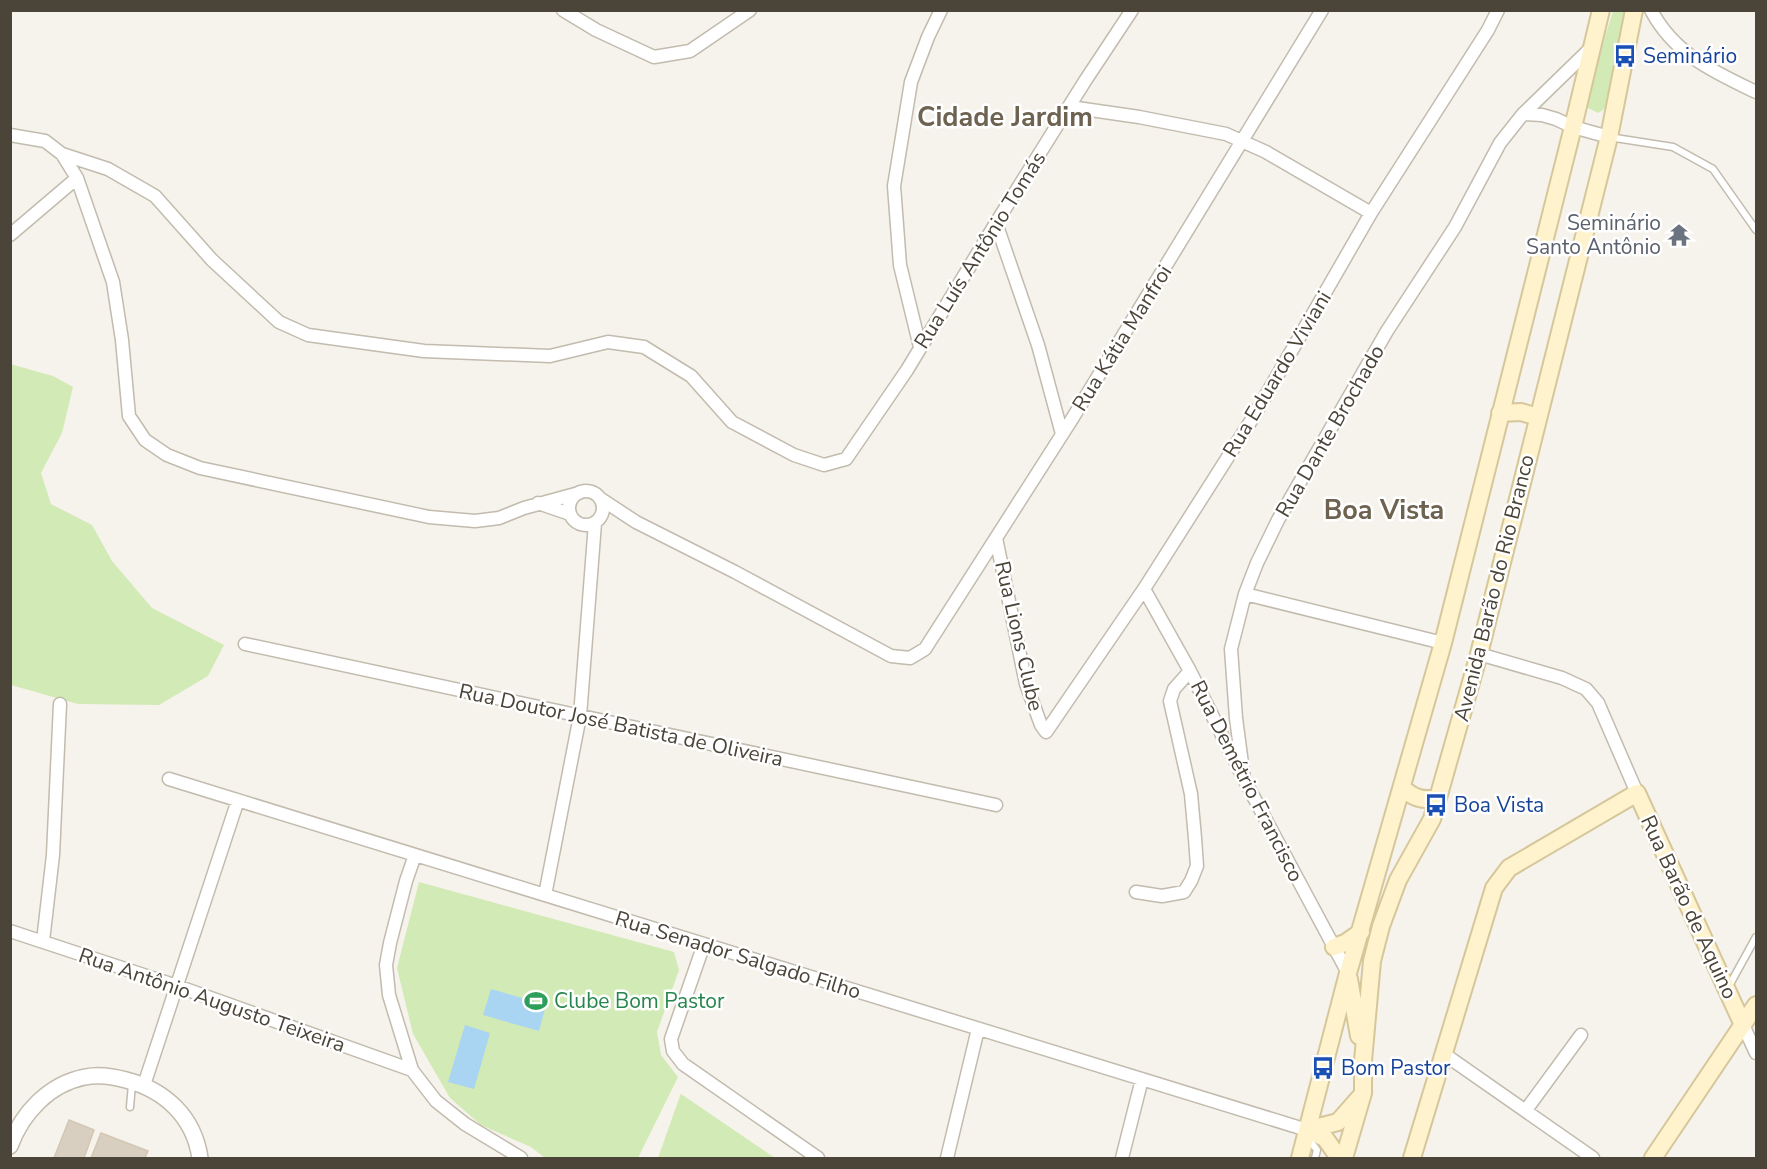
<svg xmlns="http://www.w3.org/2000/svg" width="1767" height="1169" viewBox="0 0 1767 1169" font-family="'Nunito Sans',sans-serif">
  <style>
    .green { fill: #d2eab5 }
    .water { fill: #a9d4f2 }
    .building { fill: #d8cfc1; stroke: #d3c7b4; stroke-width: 1.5 }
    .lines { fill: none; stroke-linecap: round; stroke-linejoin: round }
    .service-casing { stroke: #c2bbae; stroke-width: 9 }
    .minor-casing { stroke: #c2bbae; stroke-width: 15 }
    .tertiary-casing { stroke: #c2bbae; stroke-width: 18 }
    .secondary-casing { stroke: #d6c79b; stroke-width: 20 }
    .service { stroke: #fff; stroke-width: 6 }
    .minor { stroke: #fff; stroke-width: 12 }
    .tertiary { stroke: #fff; stroke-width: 15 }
    .secondary { stroke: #fff3cd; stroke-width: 16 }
    .labels { text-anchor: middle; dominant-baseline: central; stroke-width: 5; stroke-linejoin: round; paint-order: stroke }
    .transit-label { font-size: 21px; fill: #164399; stroke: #fff; text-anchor: start }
    .worship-label { font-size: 21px; fill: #5b616d; stroke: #fff; text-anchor: end }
    .street-label { font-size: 21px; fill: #4b4439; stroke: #fff }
    .leisure-label { font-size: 21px; fill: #27864d; stroke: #fff; text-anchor: start }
    .district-label { font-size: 27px; font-weight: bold; fill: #6e6250; stroke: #fff }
  </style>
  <rect width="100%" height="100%" fill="#f6f3ec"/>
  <path class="green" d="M1613,11h12l-18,94 -4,5 -5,3 -10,-5 -2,-4v-6z
    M10,364l43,12 20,11 -11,46 -21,40 10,31 41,21 20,36 40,47 72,37 -16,31 -49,29 -81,-1 -67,-19z
    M419,882l255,70 5,18 -22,62 4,23 17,22 -40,81h-93l-14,-11 -50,-22 -31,-27 -37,-64 -16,-66z
    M681,1093v1l94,64h-117z"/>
  <path class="water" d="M491,989l55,16 -7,26 -56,-16z
    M465,1025l25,8 -16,56 -26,-7z"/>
  <path class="building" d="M69,1120l25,10 -10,28h-30z
    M101,1133l47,18 -3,7h-54z"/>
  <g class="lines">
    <g class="service-casing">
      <path id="service" d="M1609,137l64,10 40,22 43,61
        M1729,986l27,-49
        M130,1107l2,-23
        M1307,1137l10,13 -2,8"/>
    </g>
    <g class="minor-casing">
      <path id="minor" d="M563,10l33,20 58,27 36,-6 60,-41
        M1651,10c23,44 63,62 105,82
        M1070,107l69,10 87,17 40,18 105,61
        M1523,114l19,1 14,4 17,8 36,10
        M10,135l35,6 17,13 15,24 36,104 9,58 7,76 16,24 22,15 33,13 229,49 46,4 24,-3 25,-10 55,-15
        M62,154l46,15 47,27 57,64 67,62 29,13 116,16 126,5 58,-14 36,5 47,29 41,46 62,33 30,10 22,-6 61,-89 89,-147 89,-142 47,-71
        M996,223l42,122 24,89
        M10,235l67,-57
        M920,347l-20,-82 -6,-79 17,-104 17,-45 13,-27
        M569 508a17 17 0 1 1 34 0a17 17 0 1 1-34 0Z
        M601,499l35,23 99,50 156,84 19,2 15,-9 147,-230 250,-409
        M538,503l32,11
        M996,538l30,146 15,41 5,7 98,-143 110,-173 117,-203 117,-183 10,-20
        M1144,589l46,82 54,108 104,194
        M1245,594l198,49
        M245,644l751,161
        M1479,654l83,24 24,11 12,14 39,90
        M169,779l1138,351
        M1244,779l-8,-61 -5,-69 14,-55 12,-31 21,-43 109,-189 68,-104 45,-84 23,-29 69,-67
        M415,855l-9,26 -16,62 -4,22 3,30 23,75 24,31 29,23 56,34
        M1136,892l26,4 22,-4 7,-11 6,-15 -2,-28 -4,-44 -21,-93 4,-12 16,-18
        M545,895l35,-179 15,-193
        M10,931l167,55 235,84
        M43,941l10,-86 7,-151
        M704,944l-33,95 2,12 10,13 135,94
        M1743,1025l13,28
        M1444,1054l149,104
        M144,1085l94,-285
        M1526,1110l55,-75
        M947,1158l31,-129
        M1122,1158l20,-79"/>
    </g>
    <g class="tertiary-casing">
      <path id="tertiary" d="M10,1146c12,-33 39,-62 75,-69 14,-3 27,-1 41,3 39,10 68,37 74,78"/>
    </g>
    <g class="secondary-casing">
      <path id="secondary" d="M1500,413l21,-1 17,5
        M1402,788c12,10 20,13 36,10
        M1334,947l11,-4 16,-11
        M1349,979l10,57
        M1307,1130l31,-8 22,-25
        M1307,1130l18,8 14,20
        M1300,1158l48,-185 95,-330 130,-516 28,-117
        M1344,1158l19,-65v-32l9,-100 9,-35 17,-46 34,-61 47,-165 130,-517 25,-127
        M1412,1158l82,-270 15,-20 128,-75 106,232
        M1653,1158l103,-153"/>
    </g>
    <use href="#service" class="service"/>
    <use href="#minor" class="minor"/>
    <use href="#tertiary" class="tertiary"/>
    <use href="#secondary" class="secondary"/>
  </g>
  <defs>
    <g id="bus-bare" transform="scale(1.8)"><path d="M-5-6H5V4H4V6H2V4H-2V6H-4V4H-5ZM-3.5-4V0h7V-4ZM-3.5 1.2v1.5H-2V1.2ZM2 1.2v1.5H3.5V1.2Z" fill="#1a4fb4" stroke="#fff" stroke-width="2.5" paint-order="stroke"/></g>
    <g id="temple-bare" transform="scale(1.8)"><path d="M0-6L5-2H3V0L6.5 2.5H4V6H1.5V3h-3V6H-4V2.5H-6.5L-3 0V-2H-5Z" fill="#6b7280" stroke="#fff" stroke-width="2.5" paint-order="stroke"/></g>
    <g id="stadium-bare" transform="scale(1.8)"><path d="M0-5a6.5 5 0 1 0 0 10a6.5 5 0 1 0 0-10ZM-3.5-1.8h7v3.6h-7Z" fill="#2e9e5b" stroke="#fff" stroke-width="2.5" paint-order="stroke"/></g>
  </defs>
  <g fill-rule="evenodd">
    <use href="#bus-bare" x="1625" y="56"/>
    <use href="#temple-bare" x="1679" y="235"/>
    <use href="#bus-bare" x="1436" y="805"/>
    <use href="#stadium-bare" x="536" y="1001"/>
    <use href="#bus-bare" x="1323" y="1068"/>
  </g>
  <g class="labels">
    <g class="transit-label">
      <text x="1643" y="56">Seminário</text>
      <text x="1454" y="805">Boa Vista</text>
      <text x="1341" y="1068">Bom Pastor</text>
    </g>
    <g class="worship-label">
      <text x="1661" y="223">Seminário<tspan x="1661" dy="24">Santo Antônio</tspan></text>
    </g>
    <g class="street-label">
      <text transform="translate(980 250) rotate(-58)">Rua Luís Antônio Tomás</text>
      <text transform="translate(1122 338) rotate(-58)">Rua Kátia Manfroi</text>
      <text transform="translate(1277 374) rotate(-59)">Rua Eduardo Viviani</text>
      <text transform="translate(1330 431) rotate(-60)">Rua Dante Brochado</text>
      <text transform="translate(1494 588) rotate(-76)">Avenida Barão do Rio Branco</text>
      <text transform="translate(1019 636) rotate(77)">Rua Lions Clube</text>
      <text transform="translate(621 725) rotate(12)">Rua Doutor José Batista de Oliveira</text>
      <text transform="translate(1247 781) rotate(63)">Rua Demétrio Francisco</text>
      <text transform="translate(1689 907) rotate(65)">Rua Barão de Aquino</text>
      <text transform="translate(738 955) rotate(17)">Rua Senador Salgado Filho</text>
      <text transform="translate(212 1000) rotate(19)">Rua Antônio Augusto Teixeira</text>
    </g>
    <g class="leisure-label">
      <text x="554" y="1001">Clube Bom Pastor</text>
    </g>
    <g class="district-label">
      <text x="1005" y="117">Cidade Jardim</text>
      <text x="1384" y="510">Boa Vista</text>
    </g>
  </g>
  <rect width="1767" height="1169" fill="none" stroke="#4b4439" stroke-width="24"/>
</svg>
